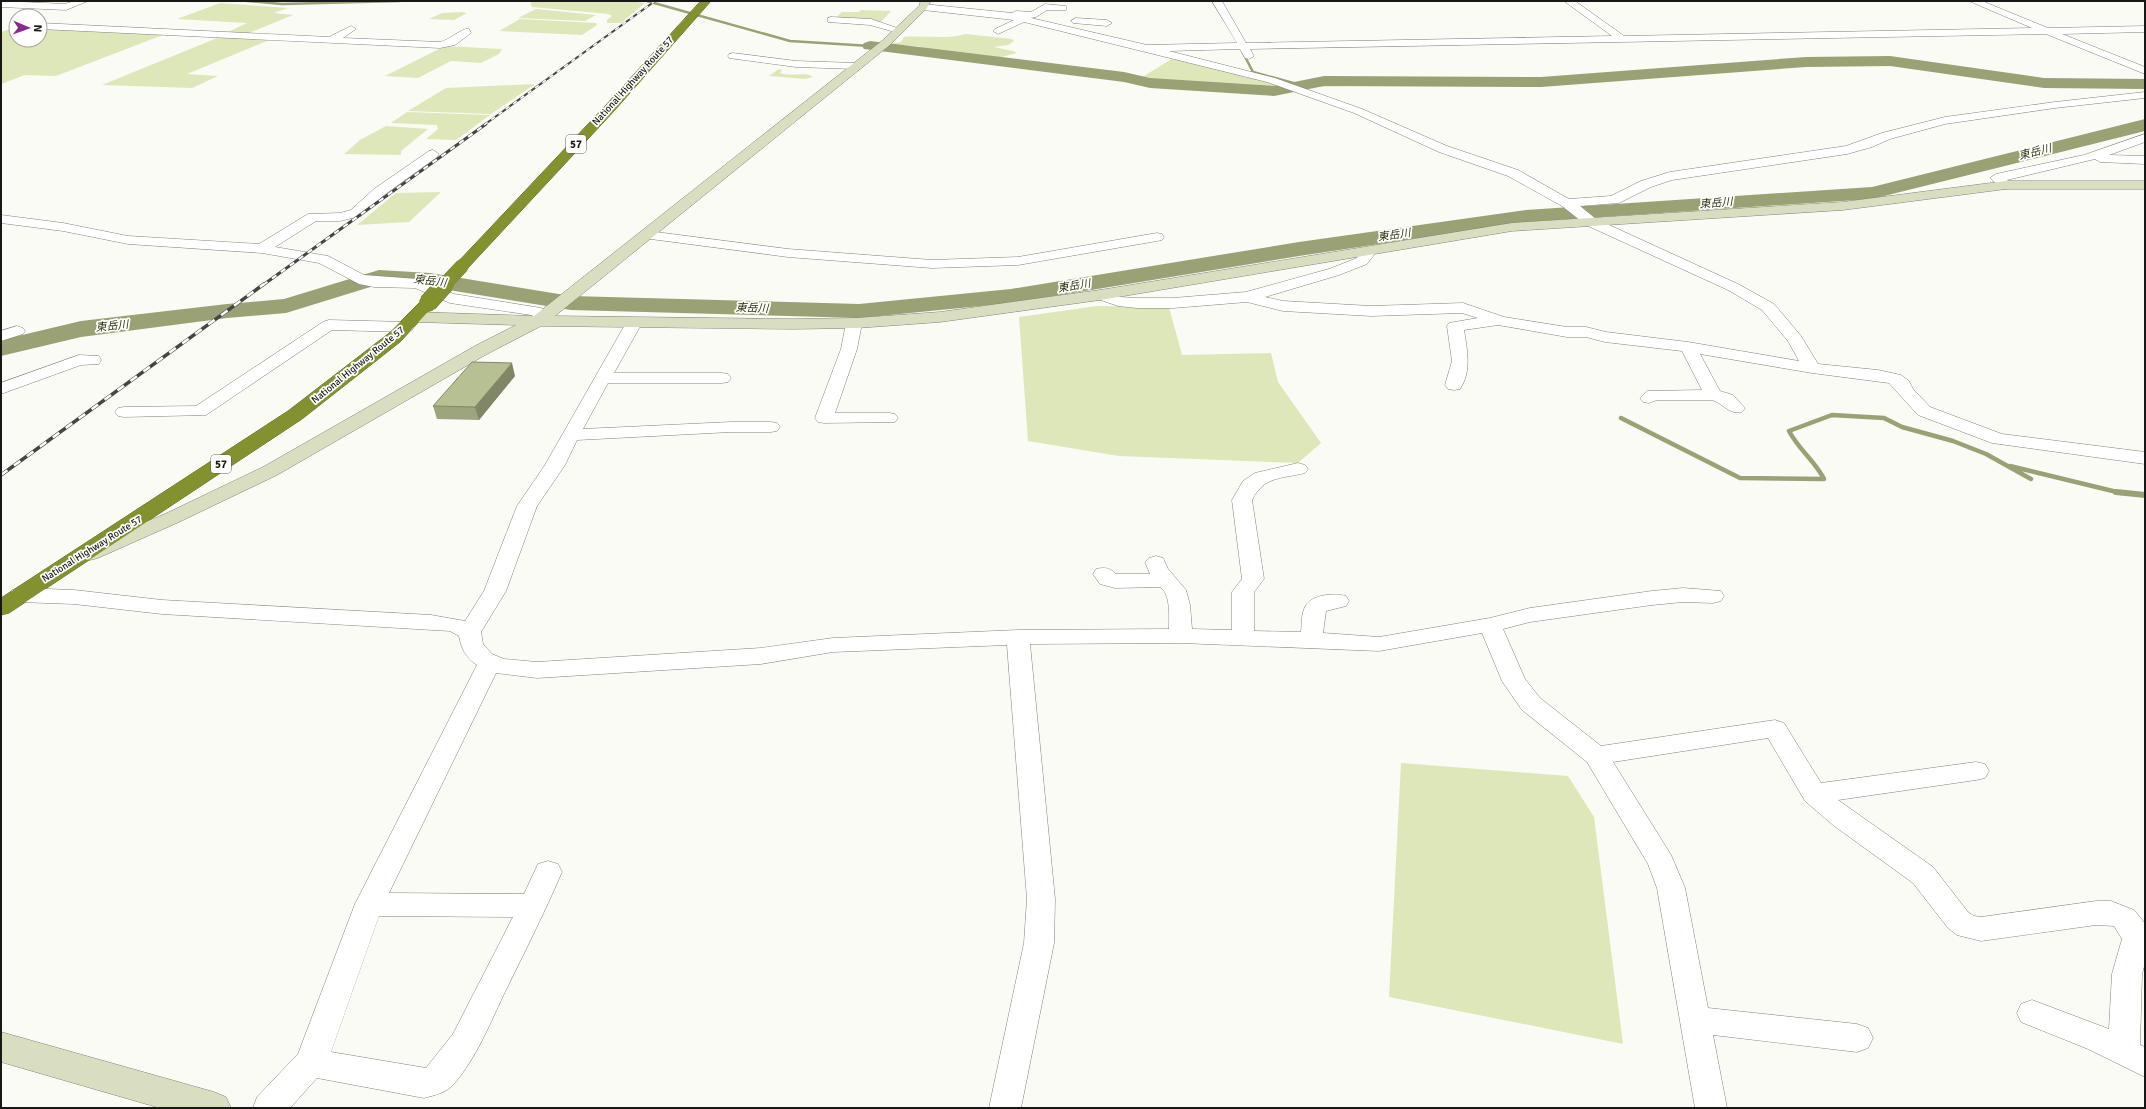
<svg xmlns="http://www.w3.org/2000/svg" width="2146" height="1109" viewBox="0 0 2146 1109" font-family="Signika,'Noto Sans JP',sans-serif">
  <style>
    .green { fill: #dee7ba }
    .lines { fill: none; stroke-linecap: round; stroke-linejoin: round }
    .stream-far2 { stroke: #99a175; stroke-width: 2.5 }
    .stream-far1 { stroke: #99a175; stroke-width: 4.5 }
    .stream { stroke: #99a175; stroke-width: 6 }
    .river { fill: #99a175; fill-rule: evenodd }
    .street-casing { stroke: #81827c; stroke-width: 1 }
    .secondary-casing { stroke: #81827c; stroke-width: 1 }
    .highway-casing { stroke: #5e6726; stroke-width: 1 }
    .street { fill: #fff; fill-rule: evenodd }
    .secondary { fill: #dadec1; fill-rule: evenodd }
    .highway { fill: #84912f; fill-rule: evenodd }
    .rail-far2-casing { stroke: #454643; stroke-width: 2 }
    .rail-far1-casing { stroke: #454643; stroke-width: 3 }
    .rail-casing { stroke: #454643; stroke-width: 3.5 }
    .rail-far2 { stroke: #fffffe; stroke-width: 1.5; stroke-dasharray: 4.5; stroke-linecap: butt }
    .rail-far1 { stroke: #fffffe; stroke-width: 2; stroke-dasharray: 5.5; stroke-linecap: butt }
    .rail { stroke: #fffffe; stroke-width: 2.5; stroke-dasharray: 8; stroke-linecap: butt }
    .highway-bridge-far1-casing { stroke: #5e6726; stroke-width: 14; stroke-linecap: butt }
    .highway-bridge-casing { stroke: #5e6726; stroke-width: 19; stroke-linecap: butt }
    .highway-bridge-far1 { stroke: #84912f; stroke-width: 14 }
    .highway-bridge { stroke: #84912f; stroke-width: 18 }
    .wall { fill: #9da57e }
    .shaded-wall { fill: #808666 }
    .building { fill: #b7c092; stroke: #808666 }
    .labels { text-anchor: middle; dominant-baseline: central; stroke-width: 3.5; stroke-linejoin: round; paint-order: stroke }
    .far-street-label { font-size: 10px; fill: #181816; stroke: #fffffe }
    .shield { fill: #fffffe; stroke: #5d5d5c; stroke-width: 1 }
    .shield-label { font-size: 11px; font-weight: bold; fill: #181816 }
    .far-water-label { font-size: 11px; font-style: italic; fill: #2d320e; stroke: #fffffe }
  </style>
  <rect width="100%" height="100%" fill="#fafbf4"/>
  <path class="green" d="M537,1h90l18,2 -24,20h-14v-3l5,-4 -4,-2 -76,-7 -2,-4z
    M220,3l68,5 -14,5 19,2 -49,20 -20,-1 23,-11 -70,-4z
    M536,9l60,6 -11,6 -67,-3z
    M861,10l30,1 -11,12 -46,-4 8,-7h17z
    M462,12l5,1 -13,7 -25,-1 13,-6z
    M520,19l76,4 1,2 -15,10 -83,-4z
    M16,27v13h24v-13l128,6 -112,43 -31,-1 -24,9v-52z
    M966,34l46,5 2,2 -6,4 -14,2 19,4 4,2 -16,4h-16l-50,-5 -17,-6 -31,-1 14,-3 3,-5c21,-2 42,3 62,-3z
    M222,36l52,2 -87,36 31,2 -26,12 -90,-3z
    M445,46l57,3 -3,5 -18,9 -30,-2 -33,17 -33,-2z
    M1173,58l98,21 13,10 19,-4 15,-7 13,-2 54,4 -37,6 -42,1 -44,6 -100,-8 -21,-7z
    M779,69l3,1 -2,3c9,4 27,-2 33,4l-8,2 -36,-3z
    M535,84l-44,30 -83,-3 38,-23z
    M407,112l83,3 -34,25 -30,-1 12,-10 -1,-4 -46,-2z
    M386,126l42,3 -27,22v4l-57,-1 16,-14z
    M441,192l-32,30 -52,3 39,-32z
    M1097,306l72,1 13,48 89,-2 7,29 43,61 -23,20 -179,-7 -91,-15 -9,-124z
    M1401,763l167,13 26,41 29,227 -234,-47z"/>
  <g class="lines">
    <path class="stream-far2" d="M247,1l35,3 118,-3
      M647,1l143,40 80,5
      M1243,53l10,19 44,12"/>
    <path class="stream-far1" d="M1621,418l119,60 84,1c-9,-18 -25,-29 -35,-48l43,-16 52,3 18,9 51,14 33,13 45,25
      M2010,466l111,27"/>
    <path class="stream" d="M2116,492l29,3"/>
    <path class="river" d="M870,41l254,31 26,6 124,8 50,-10 217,1 265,-20 84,-1 154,22 101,1v10l-101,-1 -154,-22 -84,1 -265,20 -217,-1 -50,10 -124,-8 -26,-6 -260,-33 -2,-3 2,-3z
      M2145,119v12l-273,68 -346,23 -227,34 -288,47 -152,15 -288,-8 -141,-23 -50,-3 -94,29 -59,5 -146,19 -80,19v-16l80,-19 146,-17 57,-5 95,-29 51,3 141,23 288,8 152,-15 288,-47 227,-32 346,-23z"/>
    <g class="street-casing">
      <path id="street" d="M1,1l64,3 9,-3h14l-22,9 -65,-3z
        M1212,1h10l24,42 366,-7 -48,-35h11l49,35 408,-8 -63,-27h13l66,27 97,-2v6l-83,2 83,33v7l-99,-40 -796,15 4,7 -5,3 -4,-1 -5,-9 -71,2 106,27 87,31 85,37 71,24 51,29 42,-3 30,-15 29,-9 176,-26 36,-13 63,-16 110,-15 90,-10v6l-90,10 -110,16 -55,15 -18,8 -25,7 -175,26 -21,7 -32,16 -39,3 16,13 142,65 36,20 27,32 17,28 60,6 23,5 8,6 4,8 17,18 72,27 143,18v12l-153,-21 -74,-28 -29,-32 -77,-10 -112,-19 20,37 13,4 12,13 -3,4c-13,3 -18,-8 -30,-12h-55l-8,3 -6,-1 -3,-4 7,-7 55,-1 -20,-39 -77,-9 -19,-5h-19l-69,-12 -34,5c3,19 8,41 -4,59l-6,1 -6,-1 -3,-4 7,-24 -5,-35 2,-3 29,-5 -16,-5 -91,3 -88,-5 -36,-9 -74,6h-36l-19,-2 -23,-8 -3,-3 3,-3 5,-2 20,7 17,1h36l73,-6 83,-23 28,-11 7,-9h10l2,3 -9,12 -28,11 -74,22 18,4 88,5 92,-3 41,14 63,10h19l20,5 82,10 111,19 -11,-20 -26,-31 -34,-20 -142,-65 -24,-19 -54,-30 -69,-24 -85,-39 -87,-31 -243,-60 -26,12 -5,-3 2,-2 19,-9 -91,-10 -5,-3 5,-3 89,9 4,-2 15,1 14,-8 21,2v4h-19l-11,7 -5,1 116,27 90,-2z
        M831,17l40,2 32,11 -5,3 -28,-8 -42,-3v-4z
        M1076,18l31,2 5,3 -5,3 -34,-3 -2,-2z
        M40,23l289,14 22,-11 5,3 -13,9 97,4c10,-2 23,-15 29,-13l2,4 -16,12 -15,3 -400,-19z
        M733,53l63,8 60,2 5,3 -5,3 -60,-2 -67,-9 -1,-2 1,-2z
        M2145,134v8l-36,13 36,1v8l-45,-2 -5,-3 -88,21 6,5 -7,4 -5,-1 -11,-10 6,-4 88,-19z
        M433,150l6,4 -2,3 -53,38 -23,21 -21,5h-24l-41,26 53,9 36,19 54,4 36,15 87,14 12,8 -2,3 -6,2 -14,-6 -81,-12 -35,-15 -41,-1 -15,-3 -40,-21 -57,-10 -134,-9 -65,-13 -62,-8v-8l62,8 65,13 131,8 49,-30 32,-1 11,-3 23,-21 55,-38z
        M648,231l140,18 144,11 86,-3 139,-24 5,1 2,3 -2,3 -5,1 -139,24 -86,3 -144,-11 -145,-19 -2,-3 2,-3z
        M634,318l6,2 2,3 -28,50h108l6,1 3,4 -3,4 -6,1h-114l-25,46 148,-7h40l6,1 3,4 -3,4 -6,1h-40l-154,8 -12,25 -28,41 -31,85 -25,41 2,12 9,10 12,5 33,3 224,-14 72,-10 185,-8 151,-1c0,-12 2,-35 -9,-42l-45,1 -15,-4 -7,-10 3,-5c9,-2 14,-1 20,5h34l-5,-12 4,-4 7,-2 7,2 5,11 18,21 4,15 2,24 40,1v-38l10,-13 -10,-79 11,-19 12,-8 43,-10 7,2 3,4 -3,4c-24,6 -41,3 -53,27l12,79 -10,13v39l47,1c1,-7 0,-18 4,-25 6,-13 29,-14 41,-11l3,5 -3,5 -20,5 -3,22 56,4 111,-19 40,-10 122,-17 31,-3 38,3 3,5 -3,5 -8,2 -30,-1 -31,3 -122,17 -27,7 22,50 15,19 61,48 174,-26 9,3 37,60 155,-21 9,2 4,7 -4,7 -9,2 -138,20 95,67 35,45 6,4 7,1 115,-16h15l23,9 9,11 2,3v39l-3,11 -2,71 5,2v30l-57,-28 -67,-27 -4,-9 4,-9 11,-4 77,29 3,-55 10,-35 -8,-13 -18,-1 -115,16 -24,-6 -9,-7 -35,-45 -80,-58 -28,-24 -37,-63 -155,24 58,93 14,33 23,120 149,16 11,4 5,10 -5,10 -11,4 -144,-17 14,73h-32l-38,-220 -9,-24 -61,-102 -65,-52 -20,-29 -20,-48 -103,18 -198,-8 -151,1 25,255 -1,44 -33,165h-32l35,-165 3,-44 -20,-254 -174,7 -72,12 -224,14 -41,-5 -107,220 135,1 14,-30 10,-3 10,3 4,8c-18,42 -39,83 -59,124 -14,30 -27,62 -49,88 -8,9 -19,11 -30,14l-107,-20 -27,30h-37l4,-11 41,-43 57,-150 122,-239c-11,-7 -16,-17 -18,-29l-9,-5 -288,-17 -88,-10 -54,-2 -8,-2 -3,-5 3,-5 8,-2 54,2 88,10 269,15 34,6 19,-30 33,-85 28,-41 81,-142 2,-3zM379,916l134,1 -60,117 -27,34 -95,-16z
        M854,318l6,2 2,3 -5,26 -22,64h54l6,1 3,4 -3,4 -71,1 -6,-1 -3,-4 26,-69 5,-26 2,-3z
        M329,320l77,2 6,2 2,3 -2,3 -6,2 -74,-2 -126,85 -82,2 -6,-1 -3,-4 3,-4 6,-1 72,-1 127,-84z
        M17,326l6,2 2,3 -2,3 -22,7v-10z
        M79,355l20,1 2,4 -2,4 -18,1 -80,29v-11z"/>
    </g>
    <g class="secondary-casing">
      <path id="secondary" d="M921,1h10l-5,8 -35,35 -336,272 237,3 65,-1 83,-6 160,-22 412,-67 331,-21 163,-21h139v8h-139l-163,21 -331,21 -412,69 -160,22 -83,6 -65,1 -251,-3 -54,28 -210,121 -98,47 -81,36 -8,2 -8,-2 -3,-5 3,-5 83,-34 98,-47 212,-121 41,-21 -100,-3 -6,-1 -2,-4 2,-4 6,-1 118,4 349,-276 36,-34z
        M1,1032l213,60 12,5 5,11h-71l-159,-46z"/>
    </g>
    <g class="highway-casing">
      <path id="highway" d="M701,1h10l-97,110 -147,158h-10l-3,-3 3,-3 149,-158z
        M428,298l6,2 2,3 -36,39 -98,77 -293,194 -8,2v-17l287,-187 100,-77 34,-34z"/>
    </g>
    <use href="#street" class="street"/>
    <use href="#secondary" class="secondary"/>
    <use href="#highway" class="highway"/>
    <g class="rail-far2-casing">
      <path id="rail-far2" d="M484,125l171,-124"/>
    </g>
    <g class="rail-far1-casing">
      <path id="rail-far1" d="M263,285l223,-161"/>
    </g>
    <g class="rail-casing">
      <path id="rail" d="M1,475l263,-191"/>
    </g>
    <use href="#rail-far2" class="rail-far2"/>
    <use href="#rail-far1" class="rail-far1"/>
    <use href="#rail" class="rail"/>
    <g class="highway-bridge-far1-casing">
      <path id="highway-bridge-far1" d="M444,285l18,-19"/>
    </g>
    <g class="highway-bridge-casing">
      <path id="highway-bridge" d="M428,303l17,-19"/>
    </g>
    <use href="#highway-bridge-far1" class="highway-bridge-far1"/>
    <use href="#highway-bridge" class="highway-bridge"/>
  </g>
  <path class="wall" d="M515,376l-36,44 -42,-1 -4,-13z"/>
  <path class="shaded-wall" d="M512,363l3,13 -36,44 -4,-13z"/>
  <path class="building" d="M472,362l40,1 -37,44 -42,-1z"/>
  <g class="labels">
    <g class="far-street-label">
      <text transform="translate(633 81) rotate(-48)">National Highway Route 57</text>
      <text transform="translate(358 365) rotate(-39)">National Highway Route 57</text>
      <text transform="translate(92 549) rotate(-32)">National Highway Route 57</text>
    </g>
    <g class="shield">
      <rect x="566" y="135" width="20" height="18" rx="3"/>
      <rect x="211" y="455" width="20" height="18" rx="3"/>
    </g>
    <g class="shield-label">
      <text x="576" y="144">57</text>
      <text x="221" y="464">57</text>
    </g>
    <g class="far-water-label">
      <text transform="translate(2035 152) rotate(-14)">東岳川</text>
      <text transform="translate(1716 203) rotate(-4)">東岳川</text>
      <text transform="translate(1394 235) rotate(-8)">東岳川</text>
      <text transform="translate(430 281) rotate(7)">東岳川</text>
      <text transform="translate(1074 286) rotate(-9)">東岳川</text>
      <text transform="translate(752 308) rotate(2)">東岳川</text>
      <text transform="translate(112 326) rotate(-6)">東岳川</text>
    </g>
  </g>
  <rect width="2146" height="1109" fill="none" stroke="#181816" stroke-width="4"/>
  <g transform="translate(28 28) rotate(92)"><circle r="19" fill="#fffffe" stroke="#a3a3a1"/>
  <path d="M0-3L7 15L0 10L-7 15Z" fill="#8c288f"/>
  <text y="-6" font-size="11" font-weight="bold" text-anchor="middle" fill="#181816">N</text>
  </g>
</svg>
